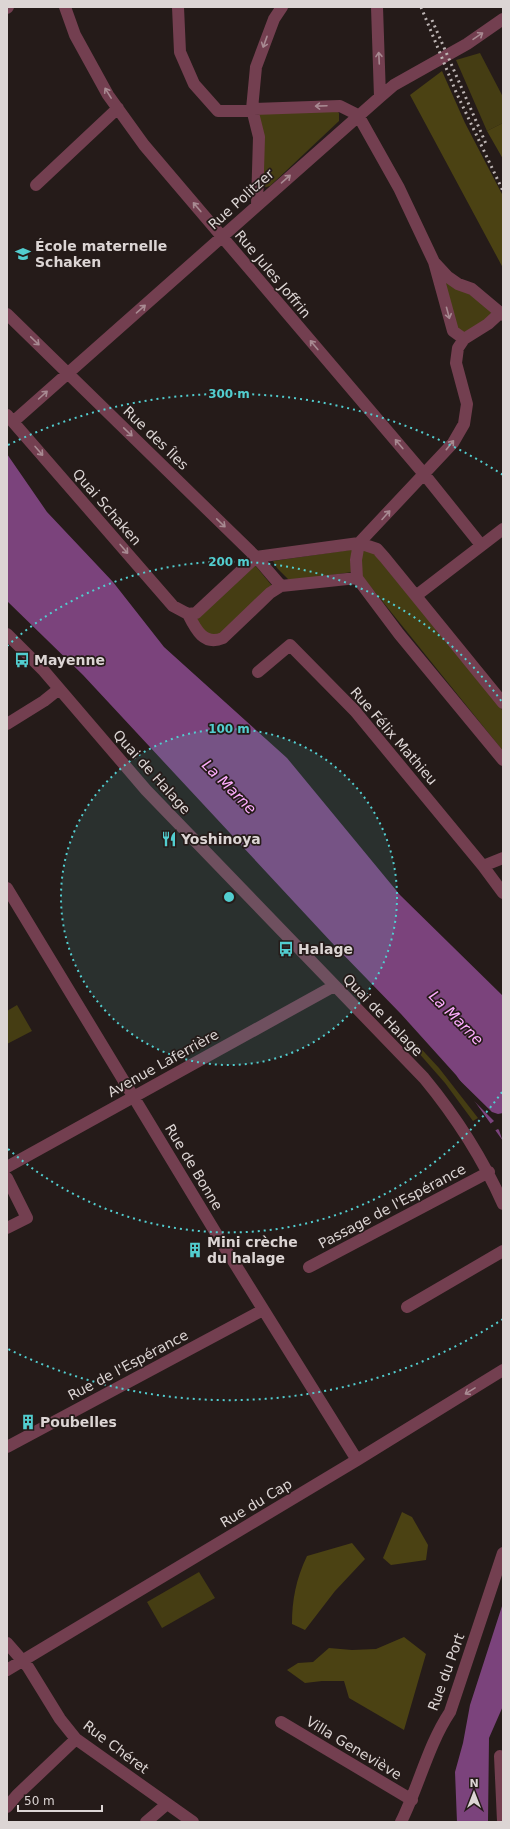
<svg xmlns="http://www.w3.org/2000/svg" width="510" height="1829" viewBox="0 0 510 1829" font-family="'DejaVu Sans',sans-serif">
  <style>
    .green { fill: #453d13 }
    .forest { fill: #4b4213 }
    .water { fill: #7b437c }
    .pier { fill: #251b19 }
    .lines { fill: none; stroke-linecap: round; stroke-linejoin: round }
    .minor { stroke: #733f50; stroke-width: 12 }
    .rail { stroke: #bdb5b4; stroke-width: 3; stroke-dasharray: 2 4; stroke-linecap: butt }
    .oneway { stroke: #a88a92 }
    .ring { fill: none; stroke: #52cdcf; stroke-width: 2; stroke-dasharray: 2 4 }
    .labels { text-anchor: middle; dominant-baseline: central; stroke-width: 3.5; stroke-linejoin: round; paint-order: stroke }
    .street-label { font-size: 14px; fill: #dcd5d4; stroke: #251b19 }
    .poi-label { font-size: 14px; font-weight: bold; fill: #dcd5d4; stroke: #251b19; text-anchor: start }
    .water-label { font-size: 15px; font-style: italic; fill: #feadfe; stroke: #251b19 }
    .centre { fill: #52cdcf; stroke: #251b19; stroke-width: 2 }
    .ring-label { font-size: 12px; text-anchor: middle; font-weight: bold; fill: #52cdcf; stroke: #251b19; stroke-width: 3.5; stroke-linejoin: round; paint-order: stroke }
  </style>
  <rect width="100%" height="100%" fill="#251b19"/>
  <path class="green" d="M480,53l23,44v26l-16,8 -31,-71z
    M336,110l3,3v8l-69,65 -4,1 -4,-2 -4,-70 2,-2z
    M448,277l53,35 -37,27 -11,-8 -14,-49z
    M363,548l10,4 130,159v40l-141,-175 -10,-4 -62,9 -13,-13 -4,-7z
    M254,564l19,23 -56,50h-8l-15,-18z
    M17,1005l15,26 -25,13v-33z
    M413,1040l26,28 39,50 -5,3 -28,-38 -35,-40z
    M199,1572l16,26 -53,30 -15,-26z"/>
  <path class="forest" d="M442,71l23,52 38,73v72l-93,-173z
    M503,123v36l-16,-28z
    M402,1512l10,5 16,28 -2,15 -35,5 -8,-7z
    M352,1543l13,16 -30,32 -30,39 -13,-6c0,-24 4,-45 15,-68z
    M404,1637l22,17 -22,76 -55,-32 -5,-17h-22l-17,2 -18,-13 11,-7 15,-1 16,-14 23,2 24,-1z"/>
  <path class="water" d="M7,454l40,58 66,70 51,65 123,111 113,137 103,101v145l-47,-66 -55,-61 -67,-69 -251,-270 -76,-74z
    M503,1603v103l-14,32 -1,84h-31l-2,-50 8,-29 7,-38z"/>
  <path class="pier" d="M441,1062l51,50 6,2 5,-1v29l-4,-12 -1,-1 -4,2 -4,-7 4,-3 -24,-24z"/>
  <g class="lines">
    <path class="minor" d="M65,7l10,28 33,60 36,50 280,329 57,71
      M178,7l2,45 14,32 24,27h28l6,-2 88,-3 18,9 41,73 35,74 19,69 11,8
      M377,7l3,90
      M7,8l1,-1
      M36,185l82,-77
      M257,205l2,-68 -7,-28 4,-42 18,-48 8,-12
      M435,263l13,14 10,7 14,5 31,26
      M7,314l249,243 25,29
      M7,415l166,191 15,8
      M14,421l366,-324 14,-12 73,-41 36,-25
      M357,578l-1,-18 3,-17 94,-100 11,-19 3,-20 -11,-41 2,-15 6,-9 24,-15 13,-12
      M417,595l86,-66
      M188,614c8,16 16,32 35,24l47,-45 11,-7 76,-8 42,56 104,126
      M188,614l8,-1 60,-56 103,-14 18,6 8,9 118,145
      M7,634l37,37 102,119 278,288c33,40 58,79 79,126
      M258,672l32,-27 65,66 128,155 20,-8
      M7,724l37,-23 15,-12
      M483,866l20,27
      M7,888l218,360 132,212
      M7,1167l327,-181
      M7,1178l20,40 -20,10
      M309,1267l180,-95
      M407,1307l96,-56
      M7,1447l256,-137
      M7,1643l21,24 32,52 16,20 117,83
      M7,1670l350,-210 146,-90
      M281,1722l131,78
      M500,1756l3,65
      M7,1807l10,-12 59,-56
      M146,1822l21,-18
      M401,1822c18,-36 27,-77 49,-110l53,-159"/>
    <path class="rail" d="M421,7l35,85 47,99
      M432,20l55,126"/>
  </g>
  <defs><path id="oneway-shaft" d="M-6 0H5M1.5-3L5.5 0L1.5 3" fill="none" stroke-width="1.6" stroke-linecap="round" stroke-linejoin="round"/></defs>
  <g class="oneway">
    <use href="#oneway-shaft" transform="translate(478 36) rotate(-34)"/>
    <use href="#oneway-shaft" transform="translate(265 42) rotate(110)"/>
    <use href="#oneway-shaft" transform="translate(379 58) rotate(-93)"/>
    <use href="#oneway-shaft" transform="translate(108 93) rotate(-122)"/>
    <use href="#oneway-shaft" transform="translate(321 106) rotate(178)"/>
    <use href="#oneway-shaft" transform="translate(286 179) rotate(-41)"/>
    <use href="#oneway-shaft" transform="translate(197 207) rotate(-130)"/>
    <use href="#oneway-shaft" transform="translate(141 309) rotate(-41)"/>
    <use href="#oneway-shaft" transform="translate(448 313) rotate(75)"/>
    <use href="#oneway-shaft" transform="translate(35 341) rotate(44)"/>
    <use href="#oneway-shaft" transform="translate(314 345) rotate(-130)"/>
    <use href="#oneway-shaft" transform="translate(43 395) rotate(-42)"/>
    <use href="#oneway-shaft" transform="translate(128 432) rotate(44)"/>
    <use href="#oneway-shaft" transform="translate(399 444) rotate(-130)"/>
    <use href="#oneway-shaft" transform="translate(450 445) rotate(-51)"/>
    <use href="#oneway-shaft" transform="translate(39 451) rotate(49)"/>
    <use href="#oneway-shaft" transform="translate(386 515) rotate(-48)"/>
    <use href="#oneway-shaft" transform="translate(221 523) rotate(44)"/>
    <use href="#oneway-shaft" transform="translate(124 549) rotate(49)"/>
    <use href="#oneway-shaft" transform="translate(470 1391) rotate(148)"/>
  </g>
  <circle cx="229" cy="897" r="168" fill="#52cdcf" fill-opacity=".12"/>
  <g class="ring">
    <circle cx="229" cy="897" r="168"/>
    <path d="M502 1092A335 335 0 0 1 7 1148M7 646A335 335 0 0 1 502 702"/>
    <path d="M503 1319A503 503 0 0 1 8 1349M8 445A503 503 0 0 1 503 475"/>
  </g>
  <defs>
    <g id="school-bare" transform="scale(1.2)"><path d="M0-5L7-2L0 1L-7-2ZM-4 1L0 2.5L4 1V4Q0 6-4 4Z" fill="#52cdcf" stroke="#251b19" stroke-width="2.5" paint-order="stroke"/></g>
    <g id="bus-bare" transform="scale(1.2)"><path d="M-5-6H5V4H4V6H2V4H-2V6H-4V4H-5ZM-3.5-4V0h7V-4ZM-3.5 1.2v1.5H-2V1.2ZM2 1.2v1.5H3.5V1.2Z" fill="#52cdcf" stroke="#251b19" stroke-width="2.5" paint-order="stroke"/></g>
    <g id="restaurant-bare" transform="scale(1.2)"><path d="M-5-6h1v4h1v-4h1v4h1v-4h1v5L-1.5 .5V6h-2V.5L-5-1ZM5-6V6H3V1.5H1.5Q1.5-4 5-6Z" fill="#52cdcf" stroke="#251b19" stroke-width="2.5" paint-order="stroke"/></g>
    <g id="building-bare" transform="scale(1.2)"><path d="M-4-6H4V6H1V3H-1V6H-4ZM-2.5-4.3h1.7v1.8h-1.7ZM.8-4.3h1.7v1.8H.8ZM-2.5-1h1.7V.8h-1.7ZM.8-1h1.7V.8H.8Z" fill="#52cdcf" stroke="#251b19" stroke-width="2.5" paint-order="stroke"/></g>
  </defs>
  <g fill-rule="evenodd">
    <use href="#school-bare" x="23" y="254"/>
    <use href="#bus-bare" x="22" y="660"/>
    <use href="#restaurant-bare" x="169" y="839"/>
    <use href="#bus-bare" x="286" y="949"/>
    <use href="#building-bare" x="195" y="1250"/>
    <use href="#building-bare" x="28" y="1422"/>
  </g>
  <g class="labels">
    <g class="street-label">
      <text transform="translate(241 199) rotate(-42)">Rue Politzer</text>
      <text transform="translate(273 274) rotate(50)">Rue Jules Joffrin</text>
      <text transform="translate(156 438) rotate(44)">Rue des Îles</text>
      <text transform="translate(107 507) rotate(49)">Quai Schaken</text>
      <text transform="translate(394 736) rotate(49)">Rue Félix Mathieu</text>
      <text transform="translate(152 772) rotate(48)">Quai de Halage</text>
      <text transform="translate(383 1015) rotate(46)">Quai de Halage</text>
      <text transform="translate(163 1063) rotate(-29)">Avenue Laferrière</text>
      <text transform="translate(194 1167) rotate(59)">Rue de Bonne</text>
      <text transform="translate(392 1206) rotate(-28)">Passage de l'Espérance</text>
      <text transform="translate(128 1365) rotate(-28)">Rue de l'Espérance</text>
      <text transform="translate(256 1503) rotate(-31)">Rue du Cap</text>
      <text transform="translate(446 1672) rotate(-70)">Rue du Port</text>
      <text transform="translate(116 1747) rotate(37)">Rue Chéret</text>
      <text transform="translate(354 1748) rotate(31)">Villa Geneviève</text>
    </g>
    <g class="poi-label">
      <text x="35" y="246">École maternelle<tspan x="35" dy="16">Schaken</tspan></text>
      <text x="34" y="660">Mayenne</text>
      <text x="181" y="839">Yoshinoya</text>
      <text x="298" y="949">Halage</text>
      <text x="207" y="1242">Mini crèche<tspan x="207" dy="16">du halage</tspan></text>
      <text x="40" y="1422">Poubelles</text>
    </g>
    <g class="water-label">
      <text transform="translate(229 787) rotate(45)">La Marne</text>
      <text transform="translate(456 1018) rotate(45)">La Marne</text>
    </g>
  </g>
  <circle cx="229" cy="897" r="6" class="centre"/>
  <g class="ring-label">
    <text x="229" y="398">300 m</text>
    <text x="229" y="566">200 m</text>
    <text x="229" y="733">100 m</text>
  </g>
  <rect width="510" height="1829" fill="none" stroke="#dcd5d4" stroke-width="16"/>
  <g transform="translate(474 1793)" stroke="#251b19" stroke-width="3" paint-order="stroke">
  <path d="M0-3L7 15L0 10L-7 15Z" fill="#dcd5d4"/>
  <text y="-6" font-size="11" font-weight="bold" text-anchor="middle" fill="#dcd5d4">N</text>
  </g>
  <path d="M18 1805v6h84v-6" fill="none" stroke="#dcd5d4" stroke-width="2"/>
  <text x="24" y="1805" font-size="12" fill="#dcd5d4" stroke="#251b19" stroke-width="3" paint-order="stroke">50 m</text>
</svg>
